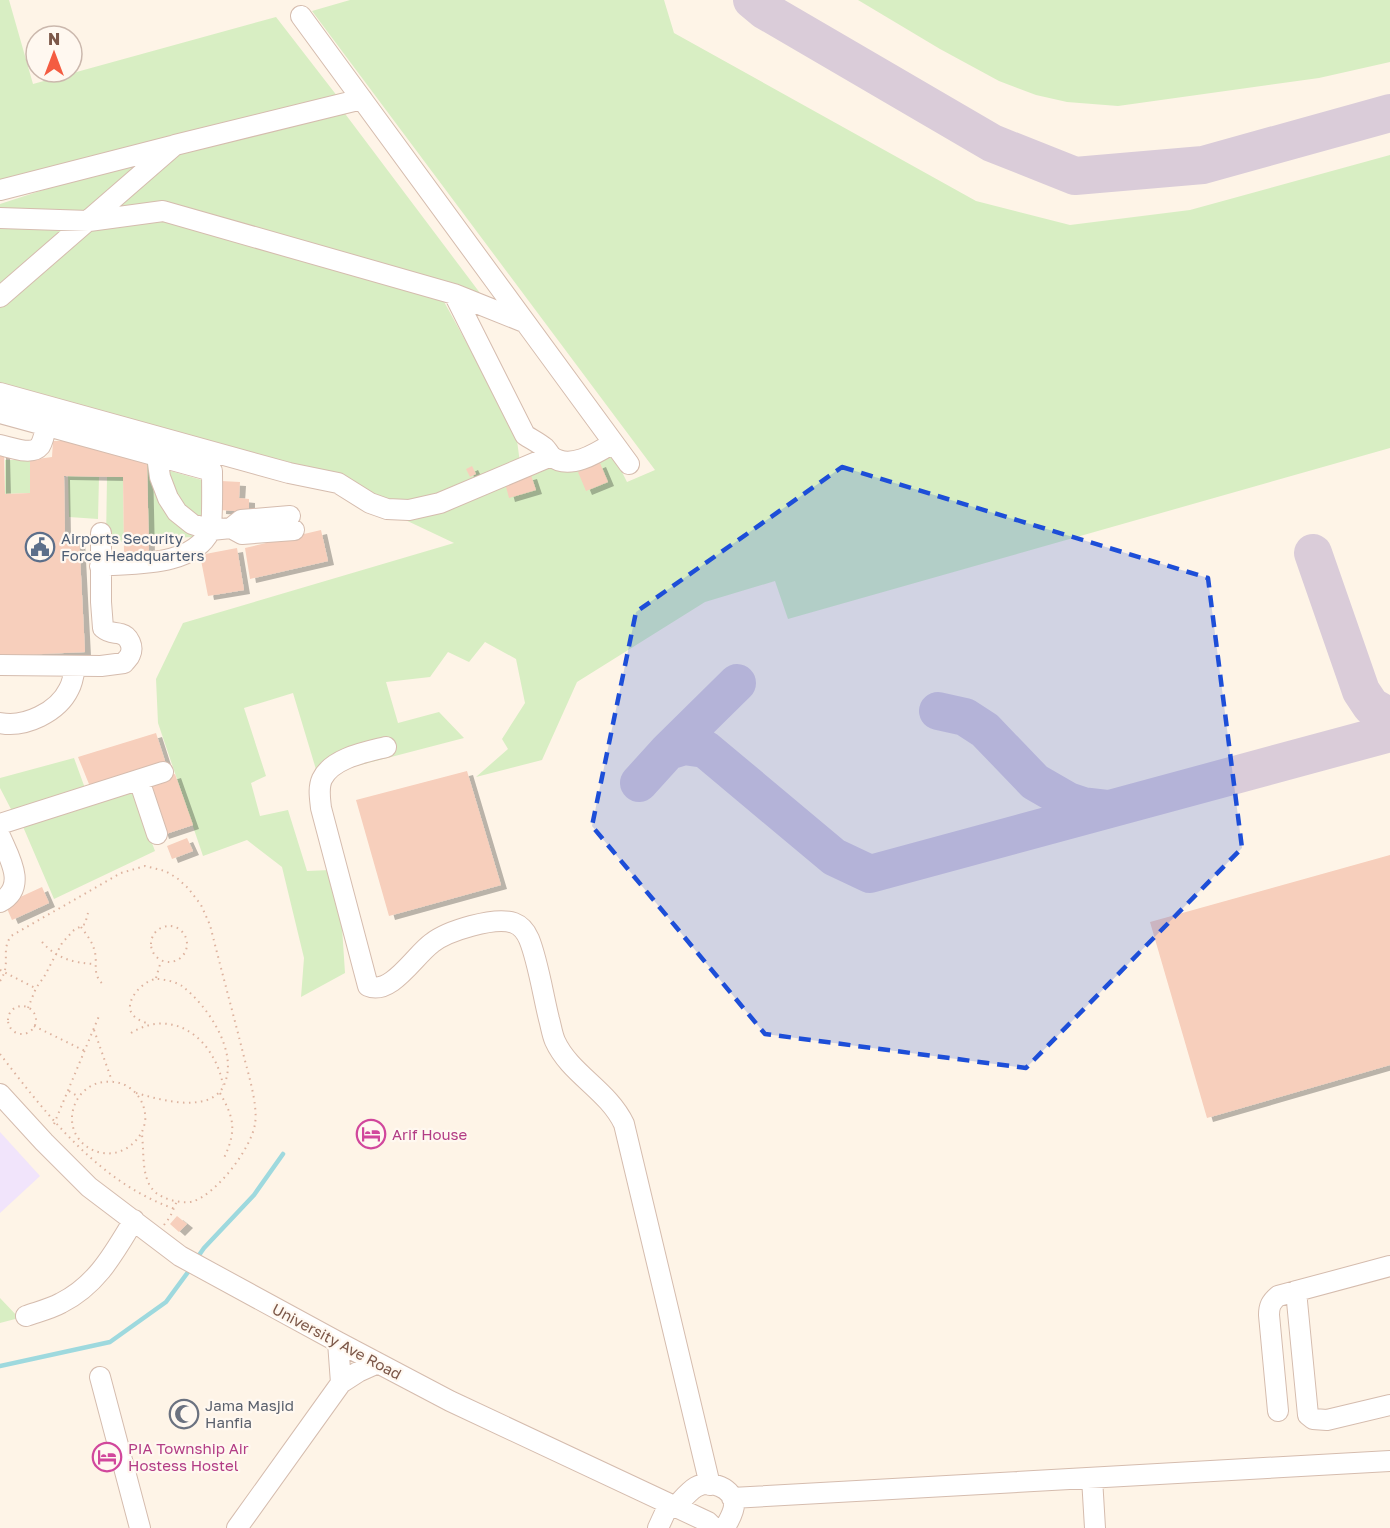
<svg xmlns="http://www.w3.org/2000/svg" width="1390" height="1528" viewBox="0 0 1390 1528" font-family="'Golos Text',sans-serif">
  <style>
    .education { fill: #f1e4fb }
    .green { fill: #d8eec3 }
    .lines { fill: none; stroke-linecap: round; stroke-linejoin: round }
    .stream { stroke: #9ed9de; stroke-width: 4.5 }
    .taxiway { stroke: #daccd9; stroke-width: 38 }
    .building { fill: #f7cfbc; filter: url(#shadow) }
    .minor-casing { stroke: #d5bcae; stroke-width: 22 }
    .path { stroke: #ddb29e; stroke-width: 2; stroke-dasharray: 1.5 4.5; stroke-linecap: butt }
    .minor { stroke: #fff; stroke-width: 20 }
    .marked { fill: #1d4ed8; fill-opacity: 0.2; stroke: #1d4ed8; stroke-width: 4.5; stroke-dasharray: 12 8; stroke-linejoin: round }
    .labels { text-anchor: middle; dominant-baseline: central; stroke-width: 4.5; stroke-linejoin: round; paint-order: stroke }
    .service-label { font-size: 15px; fill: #4e5e75; stroke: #fff8f0; text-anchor: start }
    .hotel-label { font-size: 15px; fill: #b23c85; stroke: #fff8f0; text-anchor: start }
    .street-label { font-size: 15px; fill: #7c5748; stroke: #fff8f0 }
    .worship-label { font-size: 15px; fill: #5b616d; stroke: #fff8f0; text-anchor: start }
  </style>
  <defs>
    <filter id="shadow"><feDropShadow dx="6" dy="4" stdDeviation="0" flood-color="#0004"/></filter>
  </defs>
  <rect width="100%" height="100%" fill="#fef4e7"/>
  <path class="education" d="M0,1132l40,44 -40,37z"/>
  <path class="green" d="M0,0h9l24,84 243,-67 65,84 -341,84z
    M350,0h314l10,33 302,168 94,24 120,-15 200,-55v293l-602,171 -13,-38 -70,21 -128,80 -35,78 -66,17 32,-28 -6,-10 23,-36 -9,-44 -31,-17 -16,20 -21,-10 -18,25 -44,5 12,41 41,-11 25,26 -146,38 -25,-83 -49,15 22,68 -15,7 9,33 28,-6 19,61 23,-1 12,57 3,46 -44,24 3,-39 -22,-91 -35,-27 -44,16 -45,-133 -2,-44 27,-56 271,-80 -55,-26 156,-54 58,-9 14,28 28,-12 -343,-459z
    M858,0h532v62l-71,16 -201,28 -51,-4 -31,-7 -37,-14 -59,-32z
    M343,111l143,190 -320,-95 -64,8 72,-59z
    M157,153l-71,63 -86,-5v-7z
    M154,219l151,36 137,43 74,135 4,30 -84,36 -46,6 -390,-119v-80l90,-77z
    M0,222l75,4 -75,65z
    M5,460h25v33l-25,1z
    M147,461l6,8 9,32 32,36 -45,2z
    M167,470l35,10 5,35 -11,2 -17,-9z
    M68,476l31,1 -1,42 -29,-2z
    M107,477h16l1,65 -18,-1z
    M74,758l12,33 -73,22 -13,-25v-10z
    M132,790l23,61 -101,48 -33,-77z
    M0,1298l19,20 -19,5z"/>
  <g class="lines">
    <path class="stream" d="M197,1258l7,-10 50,-53 29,-41
      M0,1366l110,-24 56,-40 25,-34"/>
    <path class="taxiway" d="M752,0l12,10 228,133 83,33 128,-11 187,-52
      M1313,553l48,138 10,15 19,11
      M938,711l27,6 20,13 50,52 33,19 15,5 26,3
      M668,751l69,-68
      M639,783l29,-32 16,-5 21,3 129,108 36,17 520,-141"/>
  </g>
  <path class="building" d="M53,441h12l63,11 19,9 2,91h-25l-1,-75 -59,-1 1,58 14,3 6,115 -85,4v-203h4l1,41 25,-1v-33l22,-3z
    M600,463l8,19 -22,9 -8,-19z
    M472,466l4,8 -6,3 -4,-8z
    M531,475l5,15 -27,8 -4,-15z
    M221,481l19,1 -1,16 10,1v13l-29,-2z
    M321,530l7,31 -78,18 -5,-31z
    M237,548l7,42 -36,6 -8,-41z
    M156,733l11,34 -76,22 -13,-32z
    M467,771l34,114 -112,31 -33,-116z
    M175,774l18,51 -30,10 -17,-52z
    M187,838l6,13 -21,8 -5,-13z
    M1390,855v210l-183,53 -57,-196z
    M42,887l7,16 -37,17 -7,-16z
    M177,1216l10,8 -8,8 -9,-8z"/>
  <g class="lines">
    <g class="minor-casing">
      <path id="minor" d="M301,16l328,448
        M0,190l172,-44
        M0,218l89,3 74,-10 291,83 71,141c6,4 14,8 20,13 2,2 4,5 6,8 18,15 46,-3 62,-13
        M454,294l70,28
        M0,297l175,-152 187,-46
        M0,393l289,80 49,10 32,20 17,6 22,1 31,-7 111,-47
        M0,413l212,58c0,12 1,53 -2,60 -18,36 -76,32 -110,35
        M0,445c10,2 32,11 40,1 3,-5 5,-14 6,-20
        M157,456l3,21 8,21 9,14 15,12 19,6 20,-2 11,6 52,-4
        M231,528l10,-8 49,-4
        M0,665l101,1 23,-3c2,-3 5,-5 6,-8 4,-8 -1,-19 -9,-21 -7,-2 -11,0 -18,-6l-2,-26v-69
        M0,723c25,5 58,-11 69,-34 4,-7 5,-16 6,-23
        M386,747c-20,5 -54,11 -64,32 -4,9 -2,19 -1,29l47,178c23,10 47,-31 64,-43 15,-12 63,-27 82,-20 8,3 12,9 15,16 9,22 14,56 20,80 2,7 3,15 6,22 15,33 53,49 69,83l86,361
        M139,780l18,54
        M0,824l163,-52
        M0,836c9,21 28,51 0,66
        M0,1094l44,48 45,45 91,69 158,86 112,59 258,121 6,6
        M1296,1291l12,124 5,4 14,1 63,-15
        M26,1316c11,-4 24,-7 35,-13 36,-18 53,-50 73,-83
        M100,1377l40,151
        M341,1383l17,-11 20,-9
        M1278,1411l-9,-96c0,-9 2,-13 9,-19l112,-30
        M1092,1478l3,50
        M732,1498l658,-37
        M675,1507c6,-6 14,-16 21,-20 14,-8 38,1 38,18 0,8 -6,16 -9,23
        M237,1528l104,-145 -3,-41
        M658,1528l11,-24"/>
    </g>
    <path class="path" d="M151 944a18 18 0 1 1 36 0a18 18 0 1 1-36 0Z
      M81,927c5,7 11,14 13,22 5,14 -4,25 11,37
      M42,942c14,16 31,21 53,22
      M0,970l35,18
      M156,978l5,-17
      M0,981c12,-18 0,-29 11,-45l110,-63 24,-7 20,5 12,7 11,10 13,17 9,20c11,44 23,88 34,132 5,19 14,49 11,67 -4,25 -38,69 -61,77 -9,3 -23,0 -31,-4 -19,-8 -19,-30 -20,-47 0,-6 -1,-13 -1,-18 1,-3 2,-6 3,-9 2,-16 -6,-31 -20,-38 -8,-4 -18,-4 -27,-2 -10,3 -19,11 -23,21 -17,41 41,72 67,28
      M8 1020a14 14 0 1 1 28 0a14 14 0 1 1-28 0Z
      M28,1008l8,-20 8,-11 18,-34 12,-13 11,-6 3,-11
      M34,1026l51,25
      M94,1030l18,51
      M131,1033c44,-27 84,8 92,52
      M0,1054c47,61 99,129 175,155
      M69,1091l10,6
      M136,1093c22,6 45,13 68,8 8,-2 17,-8 20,-16 15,-33 -16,-79 -42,-99 -6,-4 -17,-7 -26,-7 -13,1 -34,24 -23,36 4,5 11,7 16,9
      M220,1093c14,25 17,37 4,65
      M54,1124l45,-108
      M164,1225l6,-8 7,-16"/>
    <use href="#minor" class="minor"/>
  </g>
  <path class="marked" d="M842,467l366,111 34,270 -216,220 -261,-34 -173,-208 44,-214z"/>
  <defs>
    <g id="civic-ring" transform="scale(1.5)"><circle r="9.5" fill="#fff8f0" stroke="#5c6f8a" stroke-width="1.5"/><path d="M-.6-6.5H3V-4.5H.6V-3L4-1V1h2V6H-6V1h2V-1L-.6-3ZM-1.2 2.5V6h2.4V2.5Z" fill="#5c6f8a"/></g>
    <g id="hotel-ring" transform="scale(1.5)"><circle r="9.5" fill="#fff8f0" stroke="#d1479c" stroke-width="1.5"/><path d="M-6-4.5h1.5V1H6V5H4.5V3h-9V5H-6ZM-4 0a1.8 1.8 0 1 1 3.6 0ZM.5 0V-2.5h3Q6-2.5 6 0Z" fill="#d1479c"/></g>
    <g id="mosque-ring" transform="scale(1.5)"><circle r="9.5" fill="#fff8f0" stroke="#6b7280" stroke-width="1.5"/><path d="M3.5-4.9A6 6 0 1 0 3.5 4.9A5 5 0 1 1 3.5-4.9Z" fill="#6b7280"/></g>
  </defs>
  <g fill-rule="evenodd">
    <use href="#civic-ring" x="40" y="547"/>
    <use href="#hotel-ring" x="371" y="1134"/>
    <use href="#mosque-ring" x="184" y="1414"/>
    <use href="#hotel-ring" x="107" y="1457"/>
  </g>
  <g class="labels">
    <g class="service-label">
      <text x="61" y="538">Airports Security<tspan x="61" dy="17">Force Headquarters</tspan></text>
    </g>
    <g class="hotel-label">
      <text x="392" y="1134">Arif House</text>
      <text x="128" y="1448">PIA Township Air<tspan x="128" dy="17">Hostess Hostel</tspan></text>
    </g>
    <g class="street-label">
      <text transform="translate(337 1341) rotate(28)">University Ave Road</text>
    </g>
    <g class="worship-label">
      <text x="205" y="1405">Jama Masjid<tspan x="205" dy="17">Hanfia</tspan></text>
    </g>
  </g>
  <g transform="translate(54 54)"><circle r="28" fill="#fff8f0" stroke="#cbb8ad" stroke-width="1.5"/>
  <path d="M0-4.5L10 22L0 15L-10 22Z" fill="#f45c41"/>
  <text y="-9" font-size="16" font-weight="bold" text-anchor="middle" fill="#7c5748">N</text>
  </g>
</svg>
